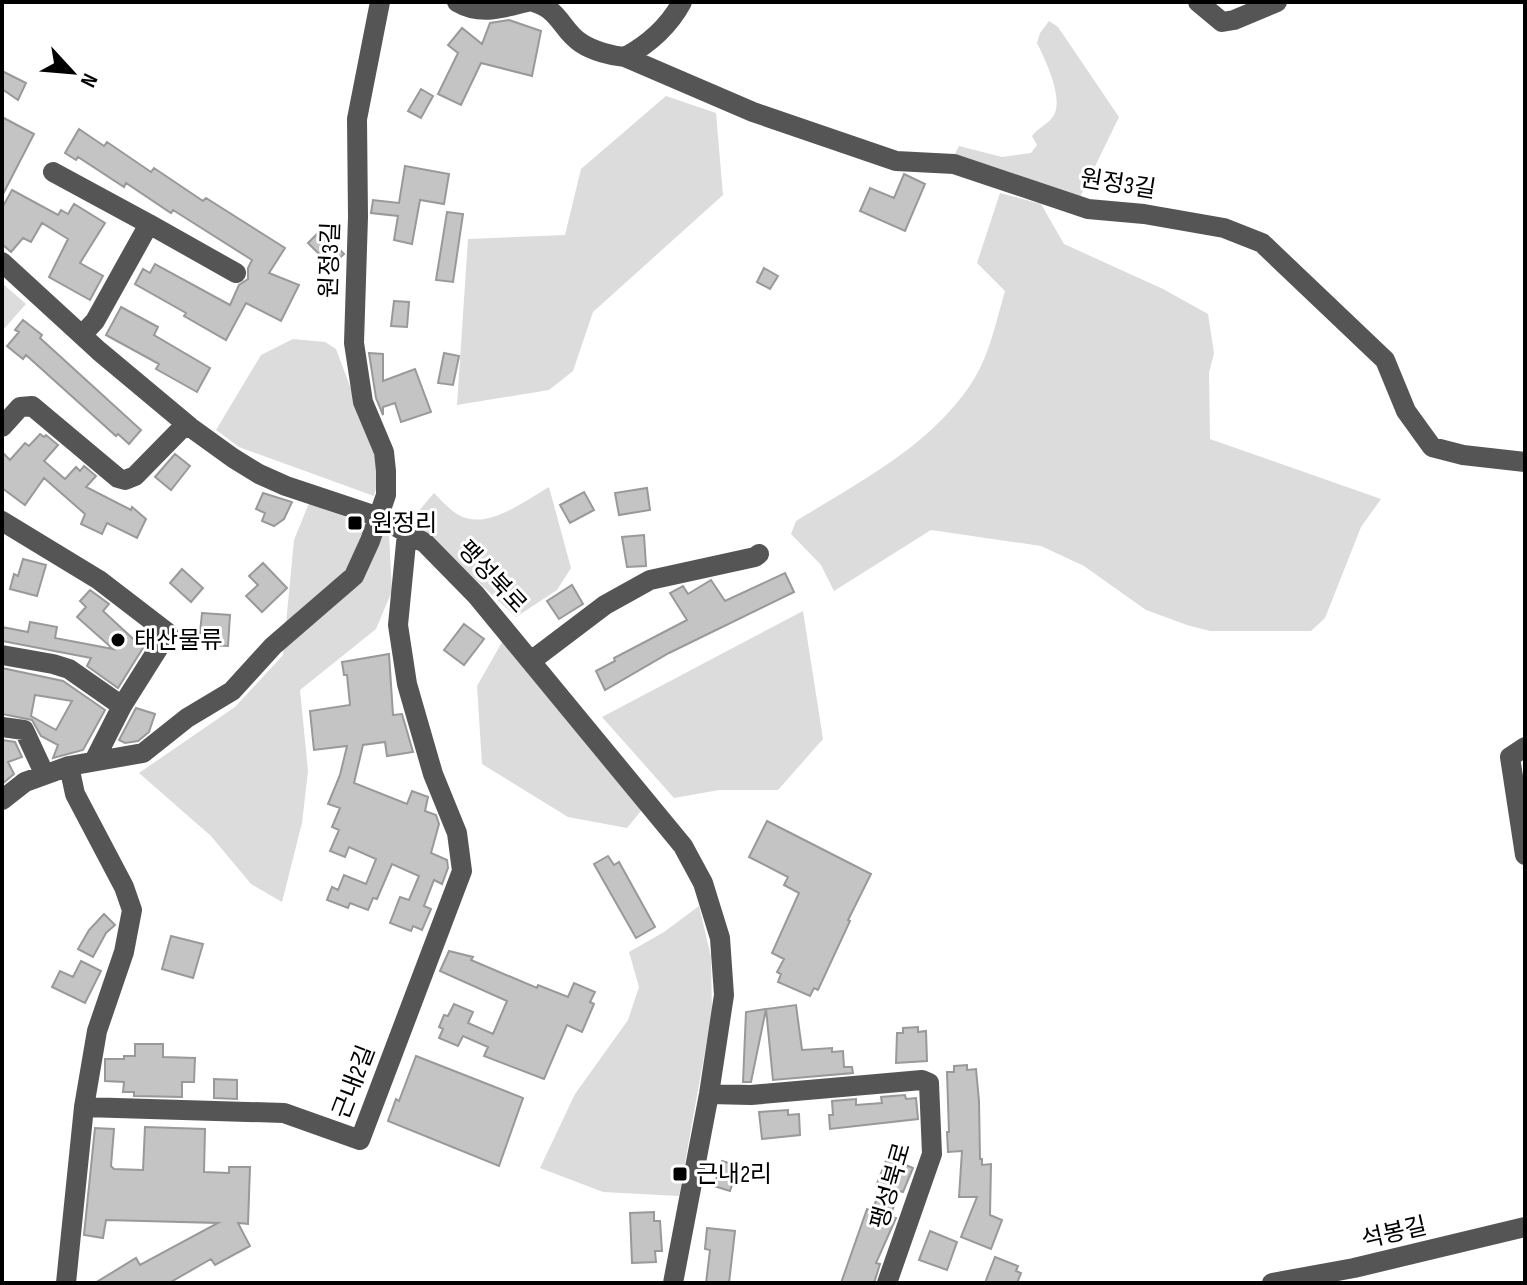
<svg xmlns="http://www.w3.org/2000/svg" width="1527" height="1285" viewBox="0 0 1527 1285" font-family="'Sofia Sans Condensed','Noto Sans KR',sans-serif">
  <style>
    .green { fill: #dcdcdc }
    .building { fill: #c4c4c4; stroke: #999; stroke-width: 2; fill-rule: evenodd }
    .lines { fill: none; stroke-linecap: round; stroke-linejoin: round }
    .minor { stroke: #555; stroke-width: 20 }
    .poi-dot { fill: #000; stroke: #fff; stroke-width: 3 }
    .labels { text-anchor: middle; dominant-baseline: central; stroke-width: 6; stroke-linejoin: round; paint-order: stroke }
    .street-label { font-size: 24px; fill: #000; stroke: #fff }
    .poi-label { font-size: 24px; fill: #000; stroke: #fff; text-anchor: start }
  </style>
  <rect width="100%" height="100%" fill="#fff"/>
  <path class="green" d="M1049,21l9,6 61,90 -39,80 -127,-39 6,-12 43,11 29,-4 6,-8 -5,-9c6,-8 14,-11 20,-18 14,-16 -7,-59 -15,-75l3,-10z
    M666,96l50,17 7,82 -130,117 -20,59 -24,19 -92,15 11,-166 97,-4 16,-66z
    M1000,193l41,11 23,40 99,45 45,25 6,39 -5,20 1,66 171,60 -20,28 -36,91 -14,13h-101l-23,-6 -41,-15 -62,-44 -43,-20 -110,-16 -97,61 -13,-26 -30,-31 5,-13c63,-39 133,-74 175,-137 18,-27 25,-62 34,-93l-28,-28z
    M2,283l24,21 -24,27z
    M293,339l32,3 11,7 45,120 -7,27 -135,-49 -23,-17 45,-75z
    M549,487l22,81 -14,22 -41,27 -105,-97 23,-27c7,7 15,16 23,21 29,18 67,-13 92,-27z
    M309,503l80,31 3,57 -16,38 -76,61 8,81 -6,52 -20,79 -31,-18 -40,-48 -72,-63 96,-66 48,-52 11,-115z
    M803,611l20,128 -45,51h-59l-45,8 -72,-81z
    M505,637l140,169 -18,22 -59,-11 -86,-53 -5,-78z
    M699,906l12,51 1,55 -33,184 -76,-4 -63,-24 35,-74 53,-74 11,-33 -10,-35 35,-20z"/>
  <path class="building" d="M509,20l32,11 -9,45 -51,-13 -20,42 -23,-11 20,-41 -10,-8 14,-17 20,16 8,-21z
    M2,71l24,12 -8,17 -16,-11z
    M421,89l12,7 -12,22 -13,-7z
    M2,117l32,17 -32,62z
    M79,129l25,17 3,-4 44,30 3,-4 49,33 3,-3 79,50 -16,25 30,12 -18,36 -35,-18 -20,37 -42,-24 2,-3 -51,-29 8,-15 7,4 5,-9 75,41 9,-20 9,-6v-11l4,-8 -79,-50 -2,3 -45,-30 -2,4 -46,-30 -2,3 -11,-7z
    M405,166l44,8 -5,30 -24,-4 -8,44 -18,-4 4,-24 -27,-3 2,-13 26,3z
    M904,174l21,10 -20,47 -45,-20 10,-23 24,10z
    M12,190l46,25 3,-5 7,4 6,-10 31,19 -25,40 23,13 -13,24 -41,-23 19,-38 -26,-16 -11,19 -8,-4 -12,14 -9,-8v-36z
    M447,212l16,2 -10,68 -17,-2z
    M321,230l23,24 -13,12 -23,-23z
    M764,268l14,8 -8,13 -13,-7z
    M394,301l15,1 -2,25 -16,-1z
    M121,307l37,20 -4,8 56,33 -13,24 -41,-23 3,-5 -53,-29z
    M23,320l19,15 -2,3 101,92 -12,14 -11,-10 -2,2 -90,-81 -3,4 -16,-13 12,-14 -4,-2z
    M369,353l14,1v27l32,-12 16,43 -30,10 -6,-19 -12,4v8l-7,-17z
    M444,353l15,3 -6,29 -15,-2z
    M40,434l4,3 2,-2 12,10 -14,16 21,18 11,-12 4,4 4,-5 12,10 -10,11 45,23 1,-3 14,12 -9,19 -30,-15 -5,11 -21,-10 4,-10 -41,-36 -19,27 -23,-17v-36l8,8 15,-17 4,3z
    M175,454l15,12 -19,24 -16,-13z
    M647,488l3,22 -31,5 -4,-22z
    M584,492l10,18 -24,13 -10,-18z
    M263,493l29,9 -8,17 -10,7 -12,-5 3,-8 -9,-4z
    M644,535l2,31 -19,1 -5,-30z
    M23,559l23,6 -9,31 -27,-7 4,-15 4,2z
    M263,563l24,25 -25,24 -16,-16 12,-11 -9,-9z
    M182,569l21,19 -12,14 -21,-19z
    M785,573l9,19 -125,61 -64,37 -9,-19 19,-10 -1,-3 73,-38 -17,-27 13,-7 5,8 23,-14 14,21z
    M572,585l11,19 -24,15 -12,-18z
    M90,590l19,14 -6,7 40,37 -25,40 -31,-22 4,-8 -89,-17v-14l26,5 2,-10 27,5 -2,11 58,11 -36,-32 9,-10 -6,-6z
    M202,613l28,2 -2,31 -19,-1 1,-11 -10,-1z
    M464,624l20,15 -20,26 -20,-15z
    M389,654l4,61 9,-1 11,38 -26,4 -2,-14 -22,3 -9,38 53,21 5,-13 16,6 -3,14 11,4 3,9 -8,29 16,7 1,8 -6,16 -8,-4 -10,26 7,3 -9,21 -9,-4 -2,5 -21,-8 10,-26 9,3 10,-24 -27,-12 -15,35 -4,-1 -5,12 -18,-7 -2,5 -21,-8 5,-13 6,3 6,-15 22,9 10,-25 -27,-12 -4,10 -15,-6 9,-21 -7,-3 8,-19 -12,-4 12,-29 7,-29 -33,4 -4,-39 40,-6 -3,-30h-3l-2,-13z
    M2,668l61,13 42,29 -22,40 -30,8 5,-13 -17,-9 -9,-16 -30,-6zM35,695l37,6 -16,29 -25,-14z
    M136,708l19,6 -6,18 -11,9 -13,2 -6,-3z
    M2,740l13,2 7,15 -14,5 6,12 -12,10z
    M767,821l104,53 -23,46 2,1 -32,69 -4,-2 -4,8 -32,-14 3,-8 -4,-2 7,-13 -12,-6 27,-60 -15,-8 4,-8 -39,-20z
    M608,856l6,9 5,-3 36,65 -19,11 -42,-74z
    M104,914l11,11 -9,8 -13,24 -15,-8 11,-19z
    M171,936l32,8 -10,34 -31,-9z
    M449,951l24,6 -2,3 66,28 1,-3 30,12 6,-14 21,9 -5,10 4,2 -12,28 -15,-7 -23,54 -60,-23 4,-9 -25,-11 -5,10 -19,-8 4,-9 -4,-2 5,-12 4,1 6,-12 19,8 -5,11 25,11 14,-33 -67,-30z
    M81,961l20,10 -16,32 -33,-16 8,-16 13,6z
    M796,1005l6,45 30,-2v4l11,-1 1,16h8l1,6 -80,7 -7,-71z
    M766,1009l-15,73h-8l3,-70z
    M918,1027v5l8,-1 1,30 -31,2 1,-30h6v-5z
    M135,1044h28v13l32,1 -1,24h-12v15l-48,-1v-4h-11l1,-10 -19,-1v-22h19v-3h11z
    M416,1056l107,42 -24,68 -111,-45 8,-22 3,2z
    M967,1065v5l9,-1 3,32 1,58h2v6l9,-1 -1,51 12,5 -11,29 -30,-12 16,-40h-18l3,-46 -14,1 -1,-20h2l-2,-60h7v-6z
    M214,1079l23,1v19l-23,-1z
    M905,1095l1,4 10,-1 2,21 -88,10 -1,-14h4l-1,-14 24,-2v6l26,-2 -1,-6z
    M788,1110v5l11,-1 1,21 -38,4 -3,-27z
    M145,1127l60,2 -1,43 25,1v-6h21l-2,57 -10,-1 12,23 -35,19 -4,-6 -42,24h-74l41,-25 4,7 78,-42 -112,-3 -3,18 -19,-3 11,-107 19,1 -3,37 3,3 29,1z
    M889,1153l12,5 -2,4 14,6 -10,24 -3,-1 -10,25 6,2 -20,45 4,1 -5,16 -2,3h-32l26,-74 5,2 9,-23 -5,-2z
    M722,1161l16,5 -8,25 -16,-5z
    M654,1212v9h6l2,30h-7l1,11 -24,1 -2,-50z
    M707,1228l28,3 -6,52h-23l4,-33 -5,-1z
    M930,1231l27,11 -10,28 -28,-10z
    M995,1257l23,9 -2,5 5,2 -4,10h-32z"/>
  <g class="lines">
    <path class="minor" d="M457,2c24,14 45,6 70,0
      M533,2c28,8 28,28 48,41 12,8 31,13 44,14l128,55 143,49 58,3 134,45 56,5 80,14 38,15 123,117 21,51 26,36 31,8 62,7
      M1198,2l24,20 12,-2 43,-18
      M625,57c24,-13 44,-31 57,-55
      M53,172l96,52 -54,97 -13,14
      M149,224l87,49
      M2,262l97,89 91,76 43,31 26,16 27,12 93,31 46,26 51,52 207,251 20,37 17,55 4,57 -15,99 -36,189
      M2,427l18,-20 12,-1 86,72 7,2 10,-4 51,-52
      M2,521l97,59 69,53 -46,73 -28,55
      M2,655l51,9 16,5 53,37
      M531,661l74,-56 45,-25 105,-23 4,-3
      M2,727l22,3 20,43
      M1525,747l-15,10 15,98
      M2,800l23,-18 44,-16
      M709,1094l42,1 171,-15 7,3 3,71 -45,129
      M84,1107l200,6 76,27 102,-269 -5,-38 -24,-59 -26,-90 -9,-59 9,-92
      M66,1283l18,-176 13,-76 27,-79 8,-42 -8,-23 -49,-93 -6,-28 74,-13 44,-35 45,-27 41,-45 81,-70 16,-35 16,-46v-24l-2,-19 -21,-50 -9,-59 4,-126 -1,-98 23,-117
      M1272,1283l82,-15 171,-41"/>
  </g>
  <g class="poi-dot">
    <rect x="347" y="515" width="16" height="16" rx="4"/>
    <circle cx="118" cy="640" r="8"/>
    <rect x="672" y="1166" width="16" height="16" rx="4"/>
  </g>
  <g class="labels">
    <g class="street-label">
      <text transform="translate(1118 184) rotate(9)">원정3길</text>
      <text transform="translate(330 260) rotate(-88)">원정3길</text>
      <text transform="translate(492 577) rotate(47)">팽성북로</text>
      <text transform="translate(354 1082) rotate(-69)">근내2길</text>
      <text transform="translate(891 1186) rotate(-74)">팽성북로</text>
      <text transform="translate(1394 1233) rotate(-13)">석봉길</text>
    </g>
    <g class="poi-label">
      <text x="371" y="523">원정리</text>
      <text x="134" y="640">태산물류</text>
      <text x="696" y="1174">근내2리</text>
    </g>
  </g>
  <rect width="1527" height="1285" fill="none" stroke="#000000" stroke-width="8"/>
  <g transform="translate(72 72) rotate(116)" stroke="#ffffff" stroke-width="6" paint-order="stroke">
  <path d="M0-6L14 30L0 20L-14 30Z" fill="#000000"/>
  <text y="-12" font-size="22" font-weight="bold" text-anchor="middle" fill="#000000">N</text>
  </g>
</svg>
